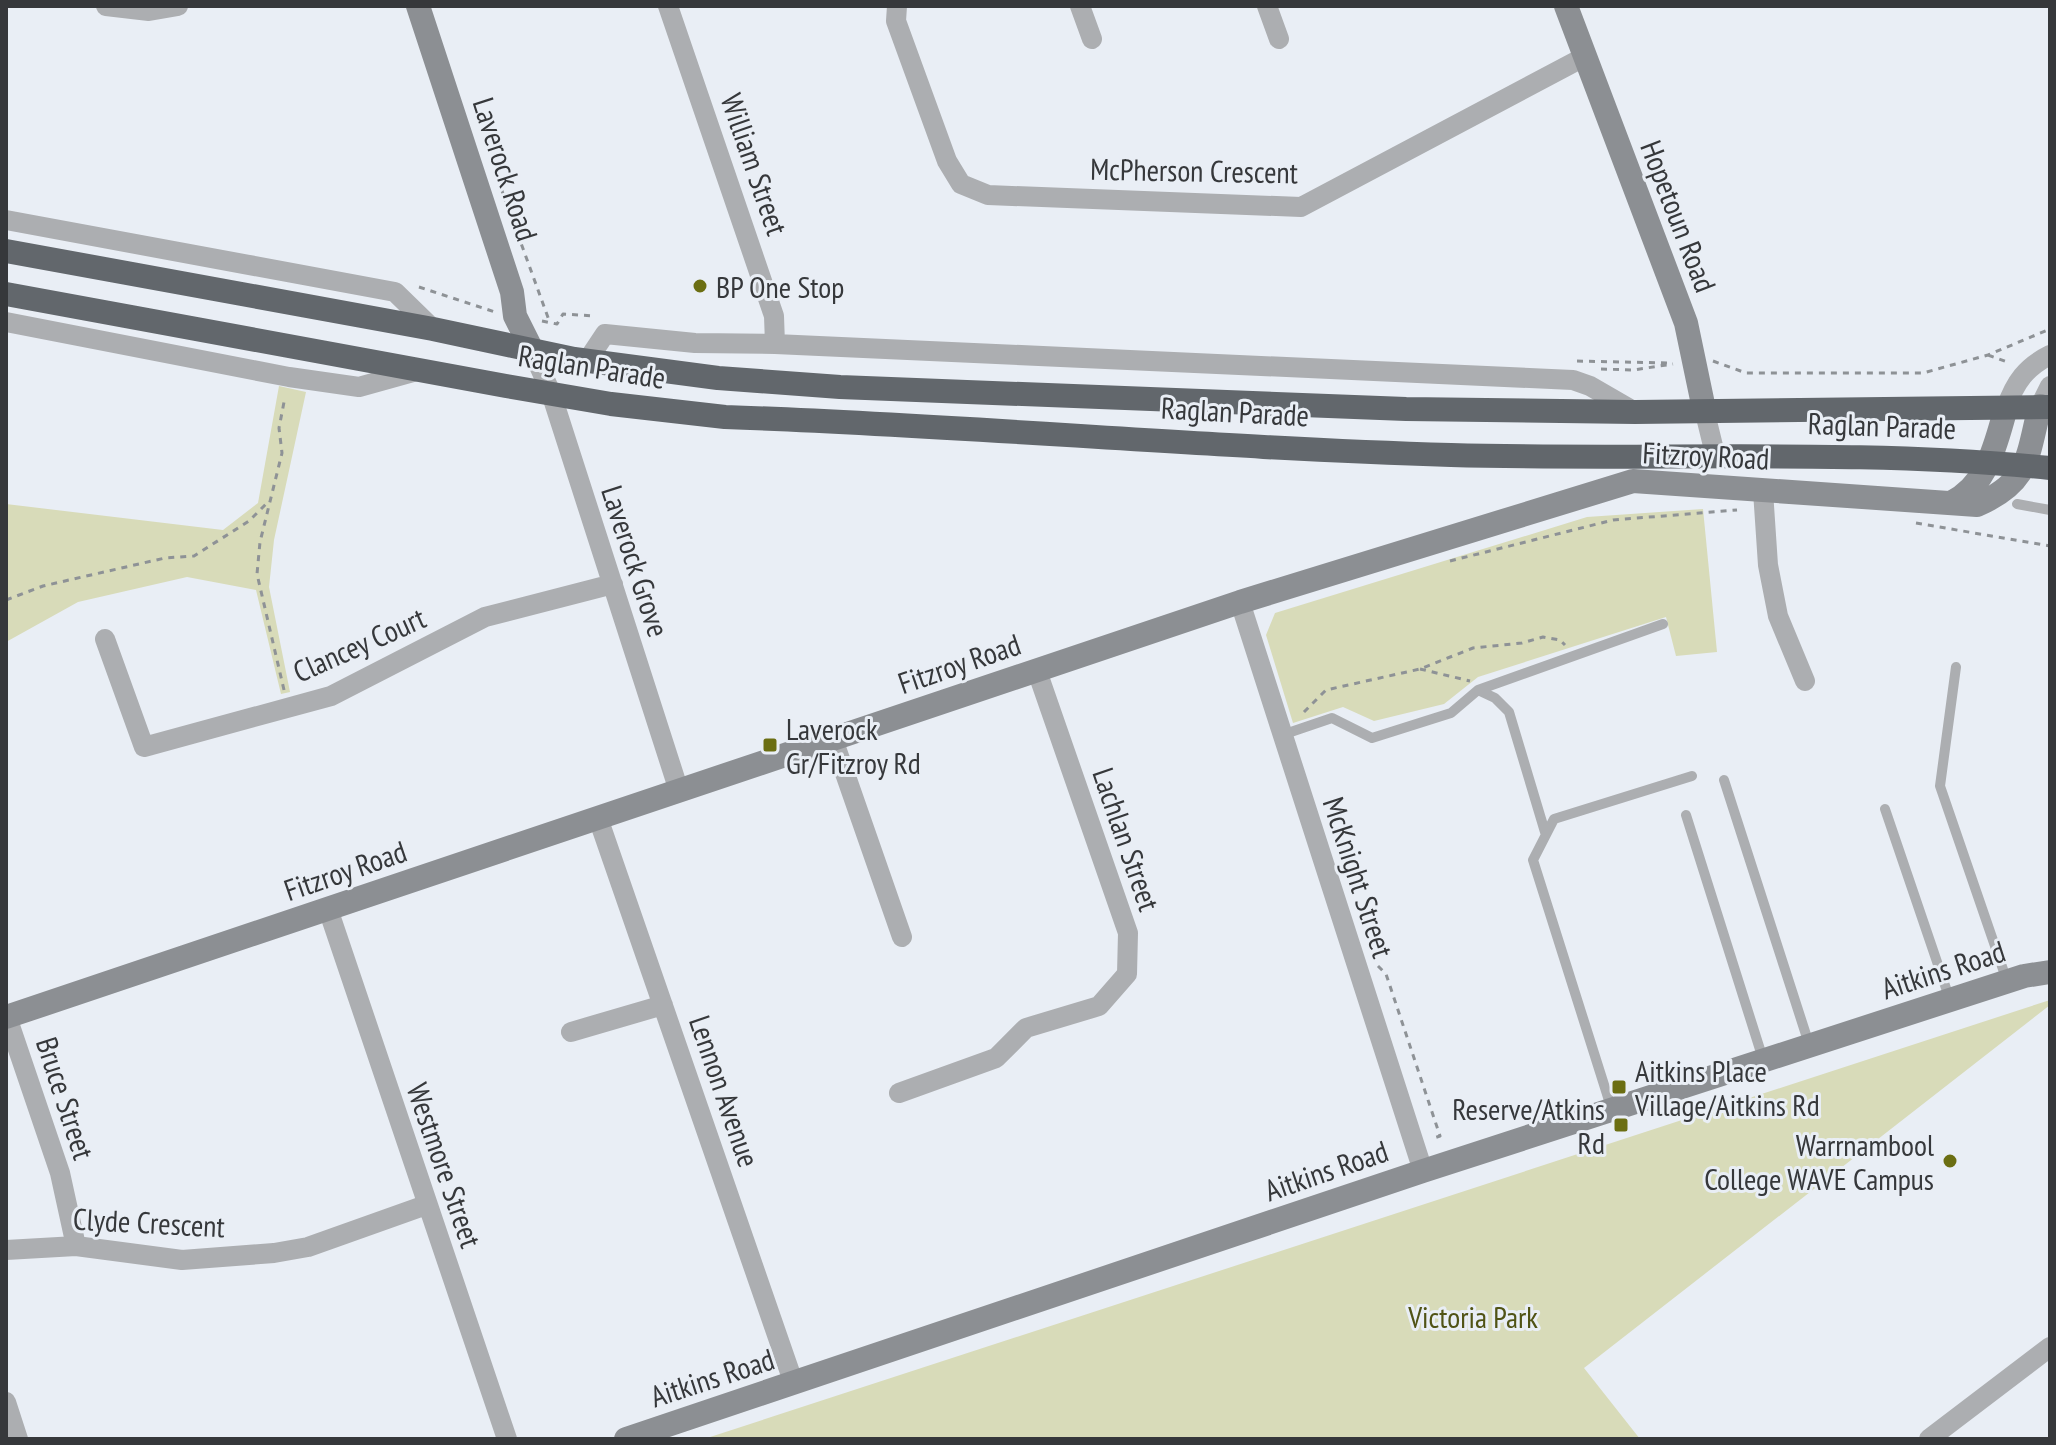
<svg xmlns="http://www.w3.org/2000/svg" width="2056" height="1445" viewBox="0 0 2056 1445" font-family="'PT Sans Narrow',sans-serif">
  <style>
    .green { fill: #d8dbb9 }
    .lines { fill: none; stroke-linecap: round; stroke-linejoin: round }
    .path { stroke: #8e9296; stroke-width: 3; stroke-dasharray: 6 6; stroke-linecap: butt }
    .lane { stroke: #acaeb1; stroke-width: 10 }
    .street { stroke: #acaeb1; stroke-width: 20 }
    .secondary { stroke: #8c8f93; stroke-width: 24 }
    .highway { stroke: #62676c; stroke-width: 24 }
    .poi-dot { fill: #6b6e12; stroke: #e9eef5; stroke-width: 3 }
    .labels { text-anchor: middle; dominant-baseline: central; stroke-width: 6; stroke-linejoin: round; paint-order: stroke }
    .street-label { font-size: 30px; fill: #36383b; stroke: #e9eef5 }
    .poi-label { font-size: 30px; fill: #36383b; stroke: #e9eef5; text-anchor: start }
    .park-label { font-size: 30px; fill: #505315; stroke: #e9eef5 }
  </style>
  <rect width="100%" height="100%" fill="#e9eef5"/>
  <path class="green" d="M279,386l27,6 -32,148 -5,47 21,105 -9,2 -25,-104 -69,-13 -109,25 -72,40v-138l217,26 35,-27z
    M1703,509l14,143 -41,4 -10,-39 -188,60 -34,27 -70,17 -31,-14 -50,16 -27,-88 9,-22 312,-96z
    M2050,1000v5l-466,363 56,71h-936z"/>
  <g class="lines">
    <path class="path" d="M501,188l49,135
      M419,287l76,25
      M542,321l15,3 6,-10 33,2
      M1988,355l22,8
      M1577,361l92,2
      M1713,361l33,12h177l65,-18 62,-26
      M1601,369l32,1 40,-6
      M1916,523l134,23
      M1450,561l163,-41 124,-10
      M6,600l37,-14 122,-28 29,-2 55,-35 20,-20
      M1420,669l50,12
      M284,690l-27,-116 3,-32 22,-89 -3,-25 6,-31
      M1304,712l22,-22 94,-21 53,-21 49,-5 21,-6 17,3 5,5
      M1378,966l8,8 54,162 -9,3"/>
    <path class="lane" d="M2017,504l33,6
      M1956,667l-16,119 67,195
      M1478,690l17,8 14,14 36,120
      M1282,735l50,-17 40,20 79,-25 27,-23 185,-66
      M1724,780l85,264
      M1885,809l65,191
      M1686,815l77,244
      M1612,1110l-79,-250 21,-41 138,-43"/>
    <path class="street" d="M106,6l43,5 29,-5
      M668,6l106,310 1,28
      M897,6l-1,15 51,140 14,23 27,11 313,12 283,-150
      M1080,6l12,33
      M1267,6l12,33
      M6,220l389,72 38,37
      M6,322l283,55 70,10 61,-17
      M532,350l19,43 128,398
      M587,361l18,-27 90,9 80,1 798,36 17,6 45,26
      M2040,406l10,-20
      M2006,408c9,-26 20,-41 44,-53
      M1704,409l11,45
      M1763,491l5,74 10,51 27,65
      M1240,602l183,569
      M105,639l39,108 187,-51 154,-79 128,-33
      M833,739l69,198
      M598,818l196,566
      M328,909l179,530
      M7,1017l53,156 16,73
      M571,1032l92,-27
      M899,1093l97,-35 30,-30 73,-22 28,-32 1,-41 -91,-262
      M6,1250l70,-4 106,14 92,-7 34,-6 118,-42
      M6,1402l12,37
      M1929,1439l121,-92"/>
    <path class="secondary" d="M418,6l94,286 3,24 17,34
      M1566,6l120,317 18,86
      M1951,503c37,-19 44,-57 55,-95
      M6,1017l1234,-415 393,-121 344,24c53,-23 50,-48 63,-99
      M626,1439l797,-268 601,-195 26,-4"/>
    <path class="highway" d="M6,251l427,78 141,30 144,19 122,9 566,22 229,3 415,-5
      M6,294l500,92 105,18 114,13c242,8 484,31 726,38 200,6 399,-7 599,13"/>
  </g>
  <g class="poi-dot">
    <circle cx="700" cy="286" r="8"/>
    <rect x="762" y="737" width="16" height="16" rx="4"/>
    <rect x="1611" y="1079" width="16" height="16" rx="4"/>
    <rect x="1613" y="1117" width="16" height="16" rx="4"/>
    <circle cx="1950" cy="1161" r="8"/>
  </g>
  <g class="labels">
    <g class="street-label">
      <text transform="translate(755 164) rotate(71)">William Street</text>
      <text transform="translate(506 169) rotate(72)">Laverock Road</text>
      <text transform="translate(1194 170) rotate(1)">McPherson Crescent</text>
      <text transform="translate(1679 216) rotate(69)">Hopetoun Road</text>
      <text transform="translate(592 366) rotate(9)">Raglan Parade</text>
      <text transform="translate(1235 411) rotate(3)">Raglan Parade</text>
      <text transform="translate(1882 425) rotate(2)">Raglan Parade</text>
      <text transform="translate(1706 455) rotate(3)">Fitzroy Road</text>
      <text transform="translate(636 561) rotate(72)">Laverock Grove</text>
      <text transform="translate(359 644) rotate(-24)">Clancey Court</text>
      <text transform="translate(959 663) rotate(-19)">Fitzroy Road</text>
      <text transform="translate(1127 839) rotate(71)">Lachlan Street</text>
      <text transform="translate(345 870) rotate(-19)">Fitzroy Road</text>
      <text transform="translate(1359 877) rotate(72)">McKnight Street</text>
      <text transform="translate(1943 969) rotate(-18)">Aitkins Road</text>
      <text transform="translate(725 1091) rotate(71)">Lennon Avenue</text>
      <text transform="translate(66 1098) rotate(72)">Bruce Street</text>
      <text transform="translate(445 1165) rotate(71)">Westmore Street</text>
      <text transform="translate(1326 1170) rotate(-19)">Aitkins Road</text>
      <text transform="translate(149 1222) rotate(3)">Clyde Crescent</text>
      <text transform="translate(712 1377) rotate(-18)">Aitkins Road</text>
    </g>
    <g class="poi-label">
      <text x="716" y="286">BP One Stop</text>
      <text x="786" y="728">Laverock<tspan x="786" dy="34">Gr/Fitzroy Rd</tspan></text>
      <text x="1635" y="1070">Aitkins Place<tspan x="1635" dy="34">Village/Aitkins Rd</tspan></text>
      <text x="1605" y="1108" text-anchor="end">Reserve/Atkins<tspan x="1605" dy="34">Rd</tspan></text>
      <text x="1934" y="1144" text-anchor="end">Warrnambool<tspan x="1934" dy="34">College WAVE Campus</tspan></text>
    </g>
    <g class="park-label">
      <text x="1473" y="1316">Victoria Park</text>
    </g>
  </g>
  <rect width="2056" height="1445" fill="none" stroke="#36383b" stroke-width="16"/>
</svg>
